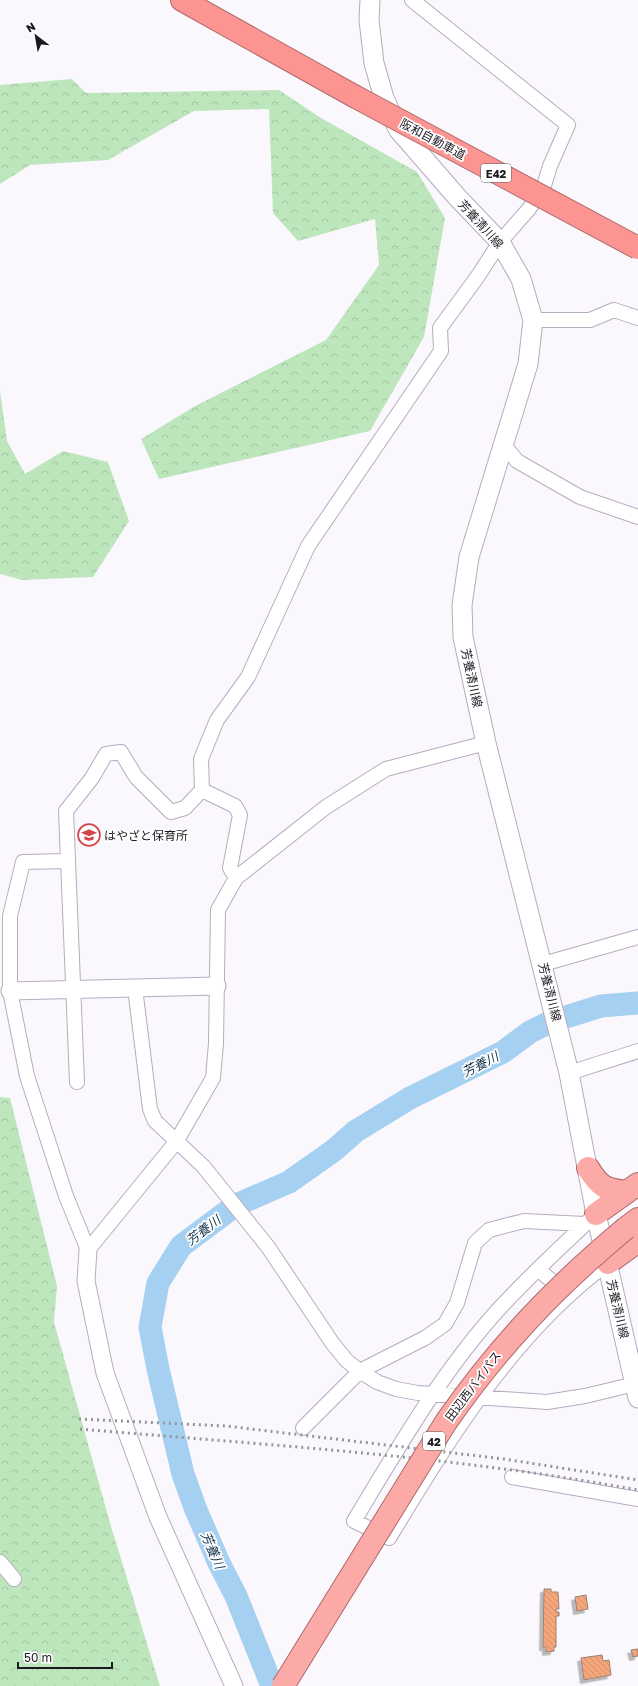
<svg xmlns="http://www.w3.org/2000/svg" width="638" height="1686" viewBox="0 0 638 1686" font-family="'Golos Text','Noto Sans JP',sans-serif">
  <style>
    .forest { fill: url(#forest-crowns) }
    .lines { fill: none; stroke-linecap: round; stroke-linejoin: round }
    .river { stroke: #a5d0f2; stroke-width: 23 }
    .building { fill: url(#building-back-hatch); stroke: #978175; filter: url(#shadow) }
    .minor-casing { stroke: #b7abc0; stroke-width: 16 }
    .tertiary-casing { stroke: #b7abc0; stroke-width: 19 }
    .secondary-casing { stroke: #b7abc0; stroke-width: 21 }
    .trunk-casing { stroke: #ae696a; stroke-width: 24 }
    .motorway-casing { stroke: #ae696a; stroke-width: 24 }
    .minor { stroke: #fff; stroke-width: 14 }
    .tertiary { stroke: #fff; stroke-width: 17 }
    .secondary { stroke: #fff; stroke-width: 19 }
    .trunk { stroke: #fcaaa7; stroke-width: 22 }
    .motorway { stroke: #fc9491; stroke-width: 22 }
    .rail { stroke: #969499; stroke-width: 3; stroke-dasharray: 2 4; stroke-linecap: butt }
    .trunk-bridge-casing { stroke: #ae696a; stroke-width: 24; stroke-linecap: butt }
    .motorway-bridge-casing { stroke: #ae696a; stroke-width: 24; stroke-linecap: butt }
    .trunk-bridge { stroke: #fcaaa7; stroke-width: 22 }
    .motorway-bridge { stroke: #fc9491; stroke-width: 22 }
    .labels { text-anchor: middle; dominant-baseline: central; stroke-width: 3.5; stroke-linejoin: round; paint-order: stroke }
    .shield { fill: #fff; stroke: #615e64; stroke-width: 1 }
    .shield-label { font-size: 11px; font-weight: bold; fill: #1d1921 }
    .street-label { font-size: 12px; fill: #1d1921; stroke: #fff }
    .poi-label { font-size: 12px; fill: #1d1921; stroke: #fff; text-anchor: start }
    .water-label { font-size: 13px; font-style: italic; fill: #14344b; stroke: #fff }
  </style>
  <defs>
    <pattern id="forest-crowns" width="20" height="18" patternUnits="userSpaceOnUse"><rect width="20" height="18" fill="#bee6bd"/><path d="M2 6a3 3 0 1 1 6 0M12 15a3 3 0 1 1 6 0" fill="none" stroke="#a3c5a2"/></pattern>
    <pattern id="building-back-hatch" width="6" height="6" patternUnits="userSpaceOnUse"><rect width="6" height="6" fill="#f5a67a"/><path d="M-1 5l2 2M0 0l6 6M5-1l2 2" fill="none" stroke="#d28e69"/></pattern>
    <filter id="shadow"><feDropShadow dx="-3.5" dy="3.5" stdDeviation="0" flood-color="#0004"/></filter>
  </defs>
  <rect width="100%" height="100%" fill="#faf8fc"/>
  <path class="forest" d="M72,79l14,14 193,-3 42,28 96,54 28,46 -21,119 -54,94 -211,48 -18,-40 56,-34 129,-65 53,-75 -4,-46 -77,22 -25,-28 -4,-104 -75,2 -86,49 -78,5 -30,19v-99z
    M0,391l7,50 18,33 38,-23 45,11 21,59 -36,56 -71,3 -22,-6z
    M0,1097l10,1 47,188 -3,36 56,201 50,163h-160z"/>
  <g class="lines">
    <path class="river" d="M272,1686l-36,-90 -17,-33 -23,-53 -13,-36 -25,-105 -8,-42 8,-44 23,-37 55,-41 53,-23 44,-31 23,-20 54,-33 93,-46 27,-20 20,-10 51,-16 37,-3"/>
  </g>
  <path class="building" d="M544,1589h7v3h7l1,17h-3v3h3v4h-3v31h-2v4l-8,1v-5h-3z
    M586,1595l2,14 -11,2 -2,-14z
    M638,1649v7l-5,1 -2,-7z
    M602,1655l1,6 6,-1 2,15 -27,5 -3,-22z"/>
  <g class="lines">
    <g class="minor-casing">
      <path id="minor" d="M533,320h57l24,-10 24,8
        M504,445l13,16 63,36 58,20
        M202,790l33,16 5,9 -10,53 6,10
        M68,861l-45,1 -13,54v75l17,85 39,120 22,54 88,-108 37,-64 3,-35 2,-133 18,-32 90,-71 60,-38 100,-26
        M543,964l95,-27
        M135,988l15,121 5,12 48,45 65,81 65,97 14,17 13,10 17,11 19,7 22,4 129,9 38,-6 50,-12
        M569,1073l69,-22
        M77,1082l-11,-271 26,-33 14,-24 15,-2 15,25 35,35 14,-4 17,-18 -1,-31 16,-39 31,-43 60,-131 133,-195 -1,-23 38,-52 22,-34 28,-32 15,-21 7,-23 18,-41 -156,-125
        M596,1214c-33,31 -67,62 -98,96 -57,63 -100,138 -144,211l35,17c61,-100 123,-204 219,-275
        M538,1269l16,14 5,13
        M303,1428l57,-57 65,-33 20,-14 12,-21 18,-60 14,-13 35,-9 61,3
        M512,1477l126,22
        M0,1562l14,17"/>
    </g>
    <g class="tertiary-casing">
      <path id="tertiary" d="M10,991l207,-5
        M88,1250l-2,31 19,92 53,144 76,169"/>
    </g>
    <g class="secondary-casing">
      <path id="secondary" d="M370,0l-1,20 5,43 10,35 14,31 59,68 43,45 21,37 12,41 -5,44 -59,193 -7,48 1,32 23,106 83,330 27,141 42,184"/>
    </g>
    <g class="trunk-casing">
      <path id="trunk" d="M588,1168c12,19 16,21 38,24
        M596,1214l42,-30
        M626,1228l12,-9
        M608,1263l30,-22"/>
    </g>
    <g class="motorway-casing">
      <path id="motorway" d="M182,0l172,96"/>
    </g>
    <use href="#minor" class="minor"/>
    <use href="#tertiary" class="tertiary"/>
    <use href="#secondary" class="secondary"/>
    <use href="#trunk" class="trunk"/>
    <use href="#motorway" class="motorway"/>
    <path class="rail" d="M79,1419l147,7 278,33 134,21
      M80,1429c187,16 374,27 558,61"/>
    <g class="trunk-bridge-casing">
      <path id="trunk-bridge" d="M283,1686l163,-264c54,-77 107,-133 180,-194"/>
    </g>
    <g class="motorway-bridge-casing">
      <path id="motorway-bridge" d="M354,96l284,152"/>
    </g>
    <use href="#trunk-bridge" class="trunk-bridge"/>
    <use href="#motorway-bridge" class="motorway-bridge"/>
  </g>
  <defs>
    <g id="school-ring" transform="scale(1.15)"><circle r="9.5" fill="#fff" stroke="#d4444b" stroke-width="1.5"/><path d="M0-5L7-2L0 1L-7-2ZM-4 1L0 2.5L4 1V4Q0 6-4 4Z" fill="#d4444b"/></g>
  </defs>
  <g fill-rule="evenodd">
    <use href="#school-ring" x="89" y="835"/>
  </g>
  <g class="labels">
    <g class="shield">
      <rect x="481" y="164" width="30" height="18" rx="3"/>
      <rect x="423" y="1432" width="22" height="18" rx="3"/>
    </g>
    <g class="shield-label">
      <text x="496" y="173">E42</text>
      <text x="434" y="1441">42</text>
    </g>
    <g class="street-label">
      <text transform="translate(433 139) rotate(28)">阪和自動車道</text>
      <text transform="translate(481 224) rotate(48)">芳養清川線</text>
      <text transform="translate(472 678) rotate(78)">芳養清川線</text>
      <text transform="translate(550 992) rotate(76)">芳養清川線</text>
      <text transform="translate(618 1309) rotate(77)">芳養清川線</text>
      <text transform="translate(473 1386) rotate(-53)">田辺西バイパス</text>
    </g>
    <g class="poi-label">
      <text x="104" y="835">はやざと保育所</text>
    </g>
    <g class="water-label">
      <text transform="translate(480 1064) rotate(-27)">芳養川</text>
      <text transform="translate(203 1230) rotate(-37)">芳養川</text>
      <text transform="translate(213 1550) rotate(67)">芳養川</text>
    </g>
  </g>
  <g transform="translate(36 36) rotate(329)" stroke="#ffffff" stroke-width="3" paint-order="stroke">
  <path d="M0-3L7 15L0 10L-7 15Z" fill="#1d1921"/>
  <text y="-6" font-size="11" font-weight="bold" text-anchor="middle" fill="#1d1921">N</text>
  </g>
  <path d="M18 1662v6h94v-6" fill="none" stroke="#1d1921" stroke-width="2"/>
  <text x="24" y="1662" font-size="12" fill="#1d1921" stroke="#ffffff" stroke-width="3" paint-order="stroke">50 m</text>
</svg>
